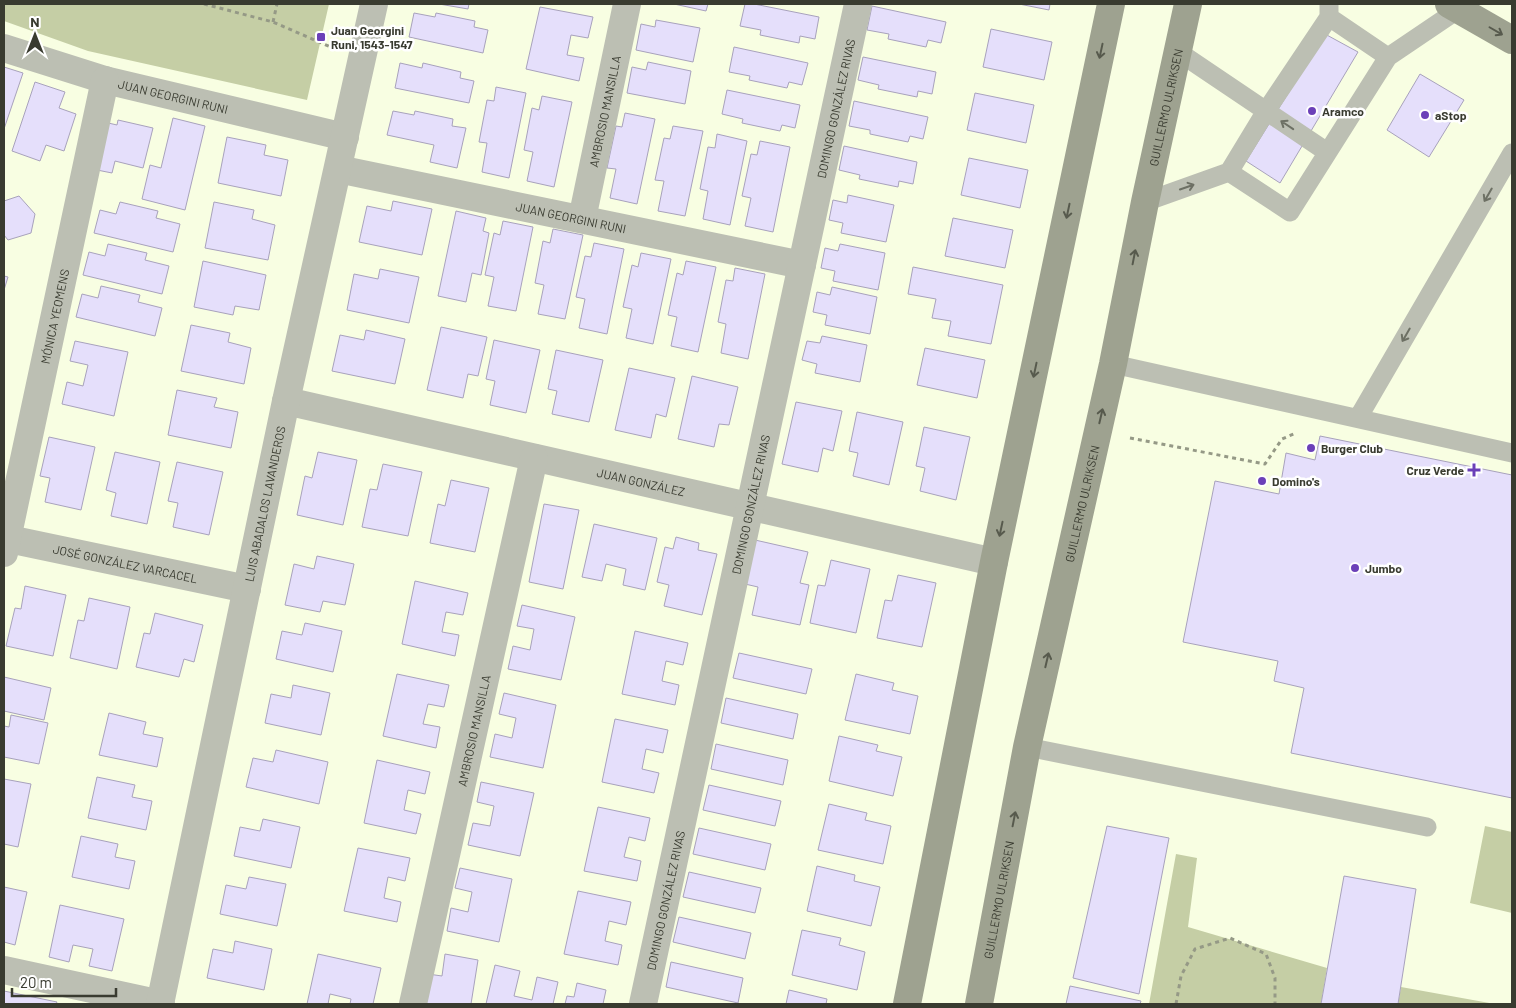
<svg xmlns="http://www.w3.org/2000/svg" width="1516" height="1008" viewBox="0 0 1516 1008" font-family="Barlow,sans-serif">
  <style>
    .green { fill: #c5cea5 }
    .building { fill: #e5dffb; stroke: #a8a2bc }
    .lines { fill: none; stroke-linecap: round; stroke-linejoin: round }
    .path { stroke: #959986; stroke-width: 3; stroke-dasharray: 4 4; stroke-linecap: butt }
    .lane { stroke: #bcbfb3; stroke-width: 19 }
    .street { stroke: #bcbfb3; stroke-width: 28 }
    .secondary { stroke: #9ea290; stroke-width: 28 }
    .oneway { stroke: #575a4d }
    .oneway2 { stroke: #6d7064 }
    .poi-dot { fill: #6b40b8; stroke: #fff; stroke-width: 2 }
    .labels { text-anchor: middle; dominant-baseline: central; stroke-width: 5; stroke-linejoin: round; paint-order: stroke }
    .poi-label { font-size: 12px; font-weight: bold; fill: #393b30; stroke: #fff; text-anchor: start }
    .street-label { font-size: 12px; fill: #393b30; stroke: #fff }
  </style>
  <rect width="100%" height="100%" fill="#f8fee2"/>
  <path class="green" d="M4,4h325l-22,96 -219,-49 -84,-30z
    M1485,826l27,6v81l-42,-10z
    M1176,854l21,4 -9,69 139,41 -6,36h-172z
    M1401,987l94,17h-97z"/>
  <path class="building" d="M439,4h30l-1,5z
    M674,4h34l-2,7z
    M745,4h9l65,13 -4,22 -15,-3 -1,7 -39,-8 1,-5 -21,-4z
    M1019,4h31l-1,6z
    M872,6l74,16 -5,21 -13,-3 -2,7 -38,-8 1,-5 -22,-4z
    M540,7l53,10 -5,21 -17,-3 -4,20 17,3 -5,23 -53,-12z
    M414,13l21,4 1,-4 39,8 -1,6 14,3 -5,23 -74,-16z
    M656,20l44,8 -7,34 -57,-12 5,-26 14,3z
    M991,29l61,13 -8,38 -61,-13z
    M1325,34l33,18 -78,131 -34,-22z
    M734,47l74,16 -6,22 -13,-3 -2,6 -38,-8 1,-4 -21,-4z
    M863,57l73,15 -4,22 -14,-3 -1,6 -39,-8 1,-4 -21,-5z
    M648,62l43,9 -6,33 -58,-11 5,-26 14,3z
    M400,63l22,5 1,-5 38,9 -1,6 14,3 -5,22 -74,-15z
    M4,67l19,6 -19,56z
    M1420,74l44,26 -35,57 -42,-27z
    M35,82l30,10 -6,16 17,6 -12,37 -18,-6 -6,16 -28,-10z
    M496,87l30,6 -17,85 -27,-6 5,-29 -8,-1 8,-42 7,1z
    M727,90l73,15 -5,23 -13,-3 -2,6 -38,-8 1,-4 -21,-5z
    M975,93l59,12 -8,38 -59,-13z
    M542,96l30,6 -18,85 -27,-6 6,-29 -9,-2 8,-42 7,2z
    M854,101l74,16 -5,22 -13,-3 -2,6 -38,-8v-4l-21,-4z
    M393,111l21,4 1,-4 38,8 -1,7 14,2 -9,40 -27,-6 4,-17 -47,-10z
    M625,113l30,6 -18,85 -27,-6 6,-29 -9,-1 9,-42 6,1z
    M173,118l32,8 -20,84 -43,-11 8,-34 11,3z
    M118,120l35,8 -10,40 -28,-7 -3,12 -20,-4 12,-47 13,3z
    M673,126l30,5 -18,85 -27,-5 6,-30 -9,-1 9,-42 6,1z
    M717,134l30,7 -17,84 -27,-6 5,-28 -8,-2 8,-42 7,1z
    M227,137l39,8 -2,10 24,5 -7,36 -63,-13z
    M760,141l30,6 -17,85 -28,-6 6,-28 -9,-2 9,-42 6,1z
    M844,146l73,16 -4,22 -14,-3 -1,6 -39,-8 1,-4 -21,-5z
    M969,158l59,12 -8,38 -59,-13z
    M848,195l46,10 -8,37 -45,-9 2,-10 -14,-3 4,-20 14,3z
    M19,196l16,18 -4,19 -23,7 -4,-5v-34z
    M393,201l39,8 -10,46 -63,-13 8,-36 24,5z
    M120,202l38,9 -2,7 24,6 -7,28 -79,-19 6,-23 16,4z
    M214,202l40,8 -2,9 23,6 -7,35 -63,-12z
    M456,211l30,7 -3,13 6,2 -8,42 -9,-2 -6,29 -28,-6z
    M953,218l60,12 -8,38 -60,-12z
    M503,221l30,6 -17,84 -28,-5 6,-29 -9,-2 9,-42 6,2z
    M553,229l30,6 -18,84 -27,-5 6,-29 -9,-2 8,-42 7,2z
    M594,243l30,6 -17,85 -28,-6 6,-29 -9,-2 9,-41 6,1z
    M108,244l39,9 -2,7 24,6 -7,28 -79,-19 6,-23 16,4z
    M840,244l45,9 -7,37 -45,-9 2,-10 -14,-3 4,-20 13,3z
    M641,253l30,6 -18,85 -27,-6 6,-29 -9,-2 9,-42 6,2z
    M203,261l63,14 -7,35 -24,-4 -2,9 -39,-8z
    M686,261l30,6 -18,85 -27,-6 6,-29 -9,-2 9,-42 6,2z
    M913,267l90,18 -12,59 -43,-8 3,-15 -19,-3 4,-19 -28,-5z
    M735,268l30,6 -17,85 -27,-6 5,-29 -8,-2 8,-42 7,1z
    M380,269l39,8 -10,46 -62,-13 7,-36 24,5z
    M4,276l4,1 -4,13z
    M101,286l39,9 -2,7 24,6 -7,28 -79,-19 6,-23 16,4z
    M832,287l45,10 -7,37 -45,-9 2,-10 -14,-3 4,-20 13,3z
    M191,325l39,8 -2,9 23,6 -7,36 -63,-13z
    M441,327l46,10 -9,39 -10,-2 -5,24 -36,-8z
    M366,330l39,9 -10,45 -63,-13 8,-36 24,5z
    M822,336l45,9 -7,37 -45,-9 2,-9 -15,-4 5,-19 13,2z
    M494,340l46,10 -14,63 -36,-8 5,-24 -9,-2z
    M75,341l53,11 -14,64 -52,-12 5,-22 16,4 5,-21 -18,-4z
    M925,348l60,12 -8,38 -60,-13z
    M556,350l47,10 -14,62 -37,-8 5,-23 -9,-2z
    M629,368l46,10 -9,39 -10,-3 -5,24 -36,-8z
    M692,376l46,11 -9,38 -10,-1 -5,23 -36,-8z
    M177,390l40,8 -3,9 24,5 -7,36 -63,-13z
    M796,402l46,9 -9,40 -10,-3 -5,24 -36,-8z
    M857,412l46,10 -14,63 -36,-9 5,-23 -9,-2z
    M924,427l46,10 -14,63 -36,-9 5,-23 -9,-2z
    M1320,436l192,39v323l-221,-45 13,-65 -30,-7 4,-20 -95,-19 32,-161 64,13 7,-41 29,7z
    M49,437l46,10 -14,63 -36,-8 5,-24 -10,-2z
    M115,452l45,10 -13,62 -36,-8 5,-23 -10,-3z
    M318,452l39,8 -14,65 -46,-10 8,-39 7,2z
    M177,462l46,10 -14,63 -36,-8 5,-24 -10,-2z
    M383,464l39,8 -14,64 -46,-9 8,-38 7,1z
    M451,480l38,8 -14,64 -45,-9 8,-39 7,2z
    M544,504l35,6 -16,79 -34,-7z
    M594,524l63,14 -12,52 -22,-5 3,-16 -20,-5 -4,17 -20,-4z
    M676,537l23,6 -1,7 19,4 -15,61 -38,-9 5,-21 -12,-3 8,-35 8,2z
    M755,540l53,12 -8,31 9,2 -9,40 -48,-10 6,-28 -13,-3z
    M317,556l37,8 -9,41 -22,-4 -3,11 -35,-7 9,-41 20,5z
    M831,560l39,9 -14,64 -46,-10 8,-38 7,1z
    M898,575l38,8 -14,64 -45,-9 8,-38 7,1z
    M415,581l53,12 -5,22 -17,-3 -4,20 17,3 -4,21 -53,-12z
    M25,586l41,9 -13,61 -47,-10 9,-38 6,1z
    M89,598l41,9 -13,62 -47,-11 8,-38 6,1z
    M522,605l53,12 -14,63 -53,-11 5,-23 17,4 4,-21 -17,-3z
    M155,613l48,12 -9,37 -10,-3 -5,18 -43,-10 8,-34 6,1z
    M305,623l37,8 -9,41 -57,-13 6,-28 20,4z
    M635,631l53,12 -5,22 -17,-4 -4,20 17,4 -4,20 -53,-11z
    M739,653l73,16 -6,25 -73,-16z
    M397,674l52,11 -5,22 -16,-3 -5,20 17,3 -4,21 -53,-12z
    M856,674l38,9 -2,7 26,6 -8,38 -65,-14z
    M4,677l47,11 -7,32 -40,-9z
    M293,685l37,8 -9,42 -56,-12 6,-29 20,4z
    M504,693l52,12 -13,63 -53,-11 5,-23 17,4 4,-20 -17,-4z
    M726,698l72,16 -5,25 -72,-16z
    M109,713l37,9 -3,12 20,4 -6,29 -58,-12z
    M11,715l37,8 -9,41 -35,-7v-31l5,1z
    M615,719l53,11 -5,23 -17,-4 -4,20 17,4 -5,20 -52,-11z
    M839,736l39,9 -2,6 26,6 -9,39 -64,-15z
    M716,744l72,16 -5,25 -72,-16z
    M276,750l52,12 -9,42 -73,-17 7,-29 20,4z
    M377,760l53,12 -5,22 -17,-4 -4,20 17,4 -5,20 -52,-11z
    M97,777l38,8 -3,12 20,4 -6,29 -58,-12z
    M4,779l27,5 -13,63 -14,-3z
    M481,782l53,11 -14,63 -52,-11 5,-22 17,3 4,-20 -17,-4z
    M709,785l72,16 -6,25 -72,-16z
    M829,804l38,9 -2,7 26,6 -8,38 -65,-14z
    M598,807l52,11 -5,23 -16,-4 -5,20 17,4 -4,20 -53,-10z
    M263,819l37,8 -9,41 -57,-12 6,-29 20,4z
    M1107,826l62,12 -30,156 -66,-16z
    M699,828l72,16 -6,26 -72,-16z
    M81,836l37,8 -3,13 20,4 -6,28 -57,-12z
    M358,848l52,10 -5,23 -17,-4 -4,21 17,4 -4,20 -53,-11z
    M817,866l38,9 -1,6 26,6 -9,39 -64,-15z
    M460,868l52,11 -13,63 -52,-11 4,-23 17,4 4,-20 -17,-4z
    M689,872l72,16 -6,25 -72,-16z
    M1344,876l72,13 -18,115h-77z
    M249,877l37,7 -9,42 -57,-12 6,-29 20,4z
    M4,887l23,5 -12,53 -11,-3z
    M578,891l53,11 -5,23 -17,-4 -4,20 17,4 -4,20 -54,-11z
    M60,905l64,14 -12,52 -23,-5 4,-17 -20,-4 -4,17 -20,-5z
    M679,917l72,16 -6,26 -72,-17z
    M802,930l39,8 -2,7 26,7 -8,38 -65,-15z
    M235,941l37,8 -8,41 -57,-12 6,-29 20,4z
    M318,954l63,14 -8,36h-23l1,-5 -21,-5 -2,10h-21z
    M445,954l33,6 -7,44h-48l5,-30 14,2z
    M671,962l72,16 -5,25 -72,-16z
    M495,965l25,6 -6,25 18,4 5,-23 21,5 -5,22h-67z
    M577,983l29,7 -3,14h-38l2,-8 7,1z
    M1070,986l71,15 -1,3h-74z
    M789,990l38,9 -1,5h-40z
    M4,991l53,11 -1,2h-52z"/>
  <g class="lines">
    <path class="path" d="M204,4l69,18 60,26
      M273,22l4,-18
      M1130,438l135,26 17,-25 14,-6
      M1176,1004l5,-28 14,-27 35,-11 36,16 9,24v26"/>
    <path class="lane" d="M1329,17l59,40
      M1177,51l150,101
      M1229,172l61,40 98,-155 71,-48
      M1145,202l84,-30 37,-61 63,-94v-13
      M1113,364l399,89
      M1358,418l154,-265
      M1027,747l400,80"/>
    <g class="street">
      <path id="s1" d="M4,48l101,32 240,57"/>
      <path id="s2" d="M338,169l464,96"/>
      <path id="s3" d="M582,219l45,-215"/>
      <path id="s4" d="M286,401l708,161"/>
      <path id="s5" d="M4,538l243,51"/>
      <path id="s6" d="M4,553l101,-473"/>
      <path d="M4,970l157,34"/>
      <path id="s7" d="M160,1004l126,-603 88,-397"/>
      <path id="s8" d="M413,1004l121,-546"/>
      <path id="s9" d="M643,1004l215,-1000"/>
    </g>
    <g class="secondary">
      <path d="M1449,4l63,36"/>
      <path d="M907,1004l87,-442 117,-558"/>
      <path id="s10" d="M979,1004l48,-257 86,-383 32,-162 43,-198"/>
    </g>
  </g>
  <defs><path id="oneway-shaft" d="M-6 0H5M1.5-3L5.5 0L1.5 3" fill="none" stroke-width="1.6" stroke-linecap="round" stroke-linejoin="round" transform="scale(1.25)"/></defs>
  <g class="oneway">
    <use href="#oneway-shaft" transform="translate(1496 31) rotate(30)"/>
    <use href="#oneway-shaft" transform="translate(1101 51) rotate(102)"/>
    <use href="#oneway-shaft" transform="translate(1068 211) rotate(102)"/>
    <use href="#oneway-shaft" transform="translate(1134 257) rotate(-79)"/>
    <use href="#oneway-shaft" transform="translate(1035 370) rotate(102)"/>
    <use href="#oneway-shaft" transform="translate(1101 416) rotate(-77)"/>
    <use href="#oneway-shaft" transform="translate(1001 529) rotate(102)"/>
    <use href="#oneway-shaft" transform="translate(1047 660) rotate(-77)"/>
    <use href="#oneway-shaft" transform="translate(1014 819) rotate(-79)"/>
  </g>
  <g class="oneway2">
    <use href="#oneway-shaft" transform="translate(1287 125) rotate(-146)"/>
    <use href="#oneway-shaft" transform="translate(1187 187) rotate(-19)"/>
    <use href="#oneway-shaft" transform="translate(1488 195) rotate(120)"/>
    <use href="#oneway-shaft" transform="translate(1406 335) rotate(120)"/>
  </g>
  <g class="poi-dot">
    <rect x="316" y="32" width="10" height="10" rx="2.5"/>
    <circle cx="1312" cy="111" r="5"/>
    <circle cx="1425" cy="115" r="5"/>
    <circle cx="1311" cy="448" r="5"/>
    <path d="M1471.5 462.5h5v5h5v5h-5v5h-5v-5h-5v-5h5z"/>
    <circle cx="1262" cy="481" r="5"/>
    <circle cx="1355" cy="568" r="5"/>
  </g>
  <g class="labels">
    <g class="poi-label">
      <text x="331" y="30">Juan Georgini<tspan x="331" dy="14">Runi, 1543-1547</tspan></text>
      <text x="1322" y="111">Aramco</text>
      <text x="1435" y="115">aStop</text>
      <text x="1321" y="448">Burger Club</text>
      <text x="1464" y="470" text-anchor="end">Cruz Verde</text>
      <text x="1272" y="481">Domino's</text>
      <text x="1365" y="568">Jumbo</text>
    </g>
    <g class="street-label">
      <text stroke="none"><textPath href="#s1" startOffset="176">JUAN GEORGINI RUNI</textPath></text>
      <text stroke="none"><textPath href="#s10" startOffset="916">GUILLERMO ULRIKSEN</textPath></text>
      <text stroke="none"><textPath href="#s9" startOffset="916">DOMINGO GONZÁLEZ RIVAS</textPath></text>
      <text stroke="none"><textPath href="#s3" startOffset="110">AMBROSIO MANSILLA</textPath></text>
      <text stroke="none"><textPath href="#s2" startOffset="238">JUAN GEORGINI RUNI</textPath></text>
      <text stroke="none"><textPath href="#s6" startOffset="242">MÓNICA YEOMENS</textPath></text>
      <text stroke="none"><textPath href="#s4" startOffset="364">JUAN GONZÁLEZ</textPath></text>
      <text stroke="none"><textPath href="#s7" startOffset="511">LUIS ABADALOS LAVANDEROS</textPath></text>
      <text stroke="none"><textPath href="#s9" startOffset="511">DOMINGO GONZÁLEZ RIVAS</textPath></text>
      <text stroke="none"><textPath href="#s10" startOffset="511">GUILLERMO ULRIKSEN</textPath></text>
      <text stroke="none"><textPath href="#s5" startOffset="124">JOSÉ GONZÁLEZ VARCACEL</textPath></text>
      <text stroke="none"><textPath href="#s8" startOffset="280">AMBROSIO MANSILLA</textPath></text>
      <text stroke="none"><textPath href="#s9" startOffset="106">DOMINGO GONZÁLEZ RIVAS</textPath></text>
      <text stroke="none"><textPath href="#s10" startOffset="106">GUILLERMO ULRIKSEN</textPath></text>
    </g>
  </g>
  <rect width="1516" height="1008" fill="none" stroke="#393b30" stroke-width="10"/>
  <g transform="translate(35 35)" stroke="#ffffff" stroke-width="4" paint-order="stroke">
  <path d="M0-4L9 19L0 12L-9 19Z" fill="#393b30"/>
  <text y="-8" font-size="14" font-weight="bold" text-anchor="middle" fill="#393b30">N</text>
  </g>
  <path d="M12 988v8h104v-8" fill="none" stroke="#393b30" stroke-width="2.5"/>
  <text x="20" y="988" font-size="15" fill="#393b30" stroke="#ffffff" stroke-width="4" paint-order="stroke">20 m</text>
</svg>
